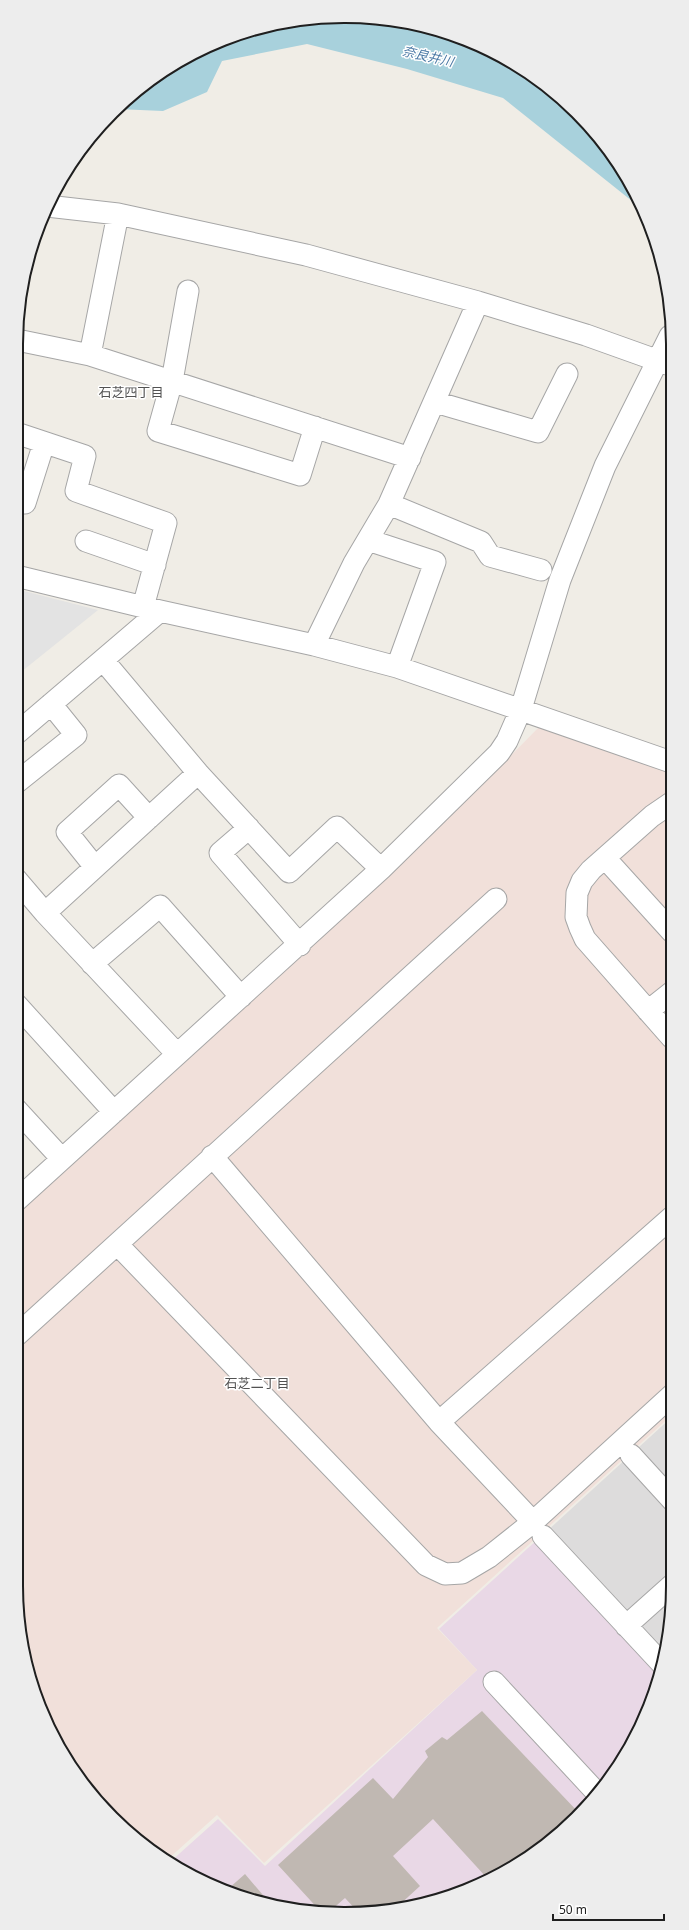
<svg xmlns="http://www.w3.org/2000/svg" width="689" height="1930" viewBox="0 0 689 1930" font-family="'Noto Sans','Noto Sans JP',sans-serif">
  <style>
    .residential { fill: #dddcdc }
    .industrial { fill: #e9d8e6 }
    .military { fill: #f1e0da }
    .parking { fill: #e3e3e3 }
    .water { fill: #a8d1dc }
    .building { fill: #c0b8b2 }
    .lines { fill: none; stroke-linecap: round; stroke-linejoin: round }
    .minor-casing { stroke: #a6a6a6; stroke-width: 23 }
    .minor { stroke: #fff; stroke-width: 21 }
    .labels { text-anchor: middle; dominant-baseline: central; stroke-width: 3; stroke-linejoin: round; paint-order: stroke }
    .water-label { font-size: 13px; font-style: italic; fill: #4b79a5; stroke: #fff }
    .neighbourhood-label { font-size: 13px; fill: #525252; stroke: #fff }
    .rim { fill: none; stroke: #1f1f1f; stroke-width: 2 }
  </style>
  <rect width="100%" height="100%" fill="#f0ede6"/>
  <path class="residential" d="M673,1416v169l-10,74 -117,-127z"/>
  <path class="industrial" d="M538,1539l124,132 -44,97 -41,50 -50,41 -98,44 -63,10 -64,-2 -103,-31 -29,-18 48,-43 47,47 212,-196 -38,-41z"/>
  <path class="military" d="M541,725l130,45 2,644 -236,214 40,42 -213,193 -47,-48 -50,45 -23,-14 -46,-44 -57,-91 -19,-62 -6,-63v-373l163,-145 309,-289z"/>
  <path class="parking" d="M16,589l82,21 -82,66z"/>
  <path class="water" d="M366,17l63,10 63,26 31,18 68,57 48,71 3,10 -139,-111 -96,-29 -100,-25 -85,17 -15,31 -44,19 -46,-2c44,-47 121,-82 184,-90 21,-3 44,-2 65,-2z"/>
  <path class="building" d="M482,1711l98,103 -53,45 -41,18 -53,-58 -40,37 27,30 -24,22 -37,5 -14,-15 -16,14h-8l-43,-47 95,-87 20,21 35,-42 -3,-6 17,-14 5,3z
    M245,1874l23,27 -40,-12z"/>
  <g class="lines">
    <g class="minor-casing">
      <path id="minor" d="M47,206l71,8 188,41 172,47 108,33 84,30
        M118,214l-28,141 320,103
        M188,291l-16,90 -14,50 142,44 15,-48
        M17,340l73,15
        M435,402l103,30 29,-58
        M16,433l69,23 -9,35 90,32 -23,84
        M16,500l9,3 19,-60
        M389,504l92,38 9,14 51,14
        M368,540l67,22 -38,105
        M86,541l69,24
        M16,576l144,35 154,34 83,22 274,95
        M314,645l40,-82 35,-59 89,-202
        M103,660l95,113 91,99 48,-45 44,42
        M16,734l144,-123
        M16,783l60,-48 -25,-31
        M671,803l-19,13 -61,54 -9,11 -5,12 -1,24 4,11 5,11 87,99
        M249,828l-29,25 80,92
        M605,858l67,74
        M95,867l-28,-35 52,-47 30,33
        M16,879l29,34 132,141
        M45,913l153,-140
        M92,964l68,-58 81,91
        M16,1004l98,108
        M648,1011l24,-19
        M16,1109l46,50
        M212,1156l227,266 94,100
        M16,1201l365,-332 118,-116 8,-12 14,-32 39,-129 45,-114 65,-130
        M117,1244l309,321 19,9 17,-1 27,-16 44,-35 140,-128
        M16,1336l480,-437
        M439,1422l233,-205
        M631,1455l42,46
        M543,1536l120,129
        M626,1626l47,-42
        M494,1682l103,111"/>
    </g>
    <use href="#minor" class="minor"/>
  </g>
  <g class="labels">
    <g class="water-label">
      <text transform="translate(428 56) rotate(13)">奈良井川</text>
    </g>
    <g class="neighbourhood-label">
      <text x="131" y="392">石芝四丁目</text>
      <text x="257" y="1383">石芝二丁目</text>
    </g>
  </g>
  <path d="M0 0H689V1930H0ZM344 23H345A321 321 0 0 1 666 344V1586A321 321 0 0 1 345 1907H344A321 321 0 0 1 23 1586V344A321 321 0 0 1 344 23Z" fill="#ededed" fill-rule="evenodd"/>
  <path class="rim" d="M344 23H345A321 321 0 0 1 666 344V1586A321 321 0 0 1 345 1907H344A321 321 0 0 1 23 1586V344A321 321 0 0 1 344 23Z"/>
  <path d="M553 1914v6h111v-6" fill="none" stroke="#1f1f1f" stroke-width="2"/>
  <text x="559" y="1914" font-size="12" fill="#1f1f1f" stroke="#ffffff" stroke-width="3" paint-order="stroke">50 m</text>
</svg>
